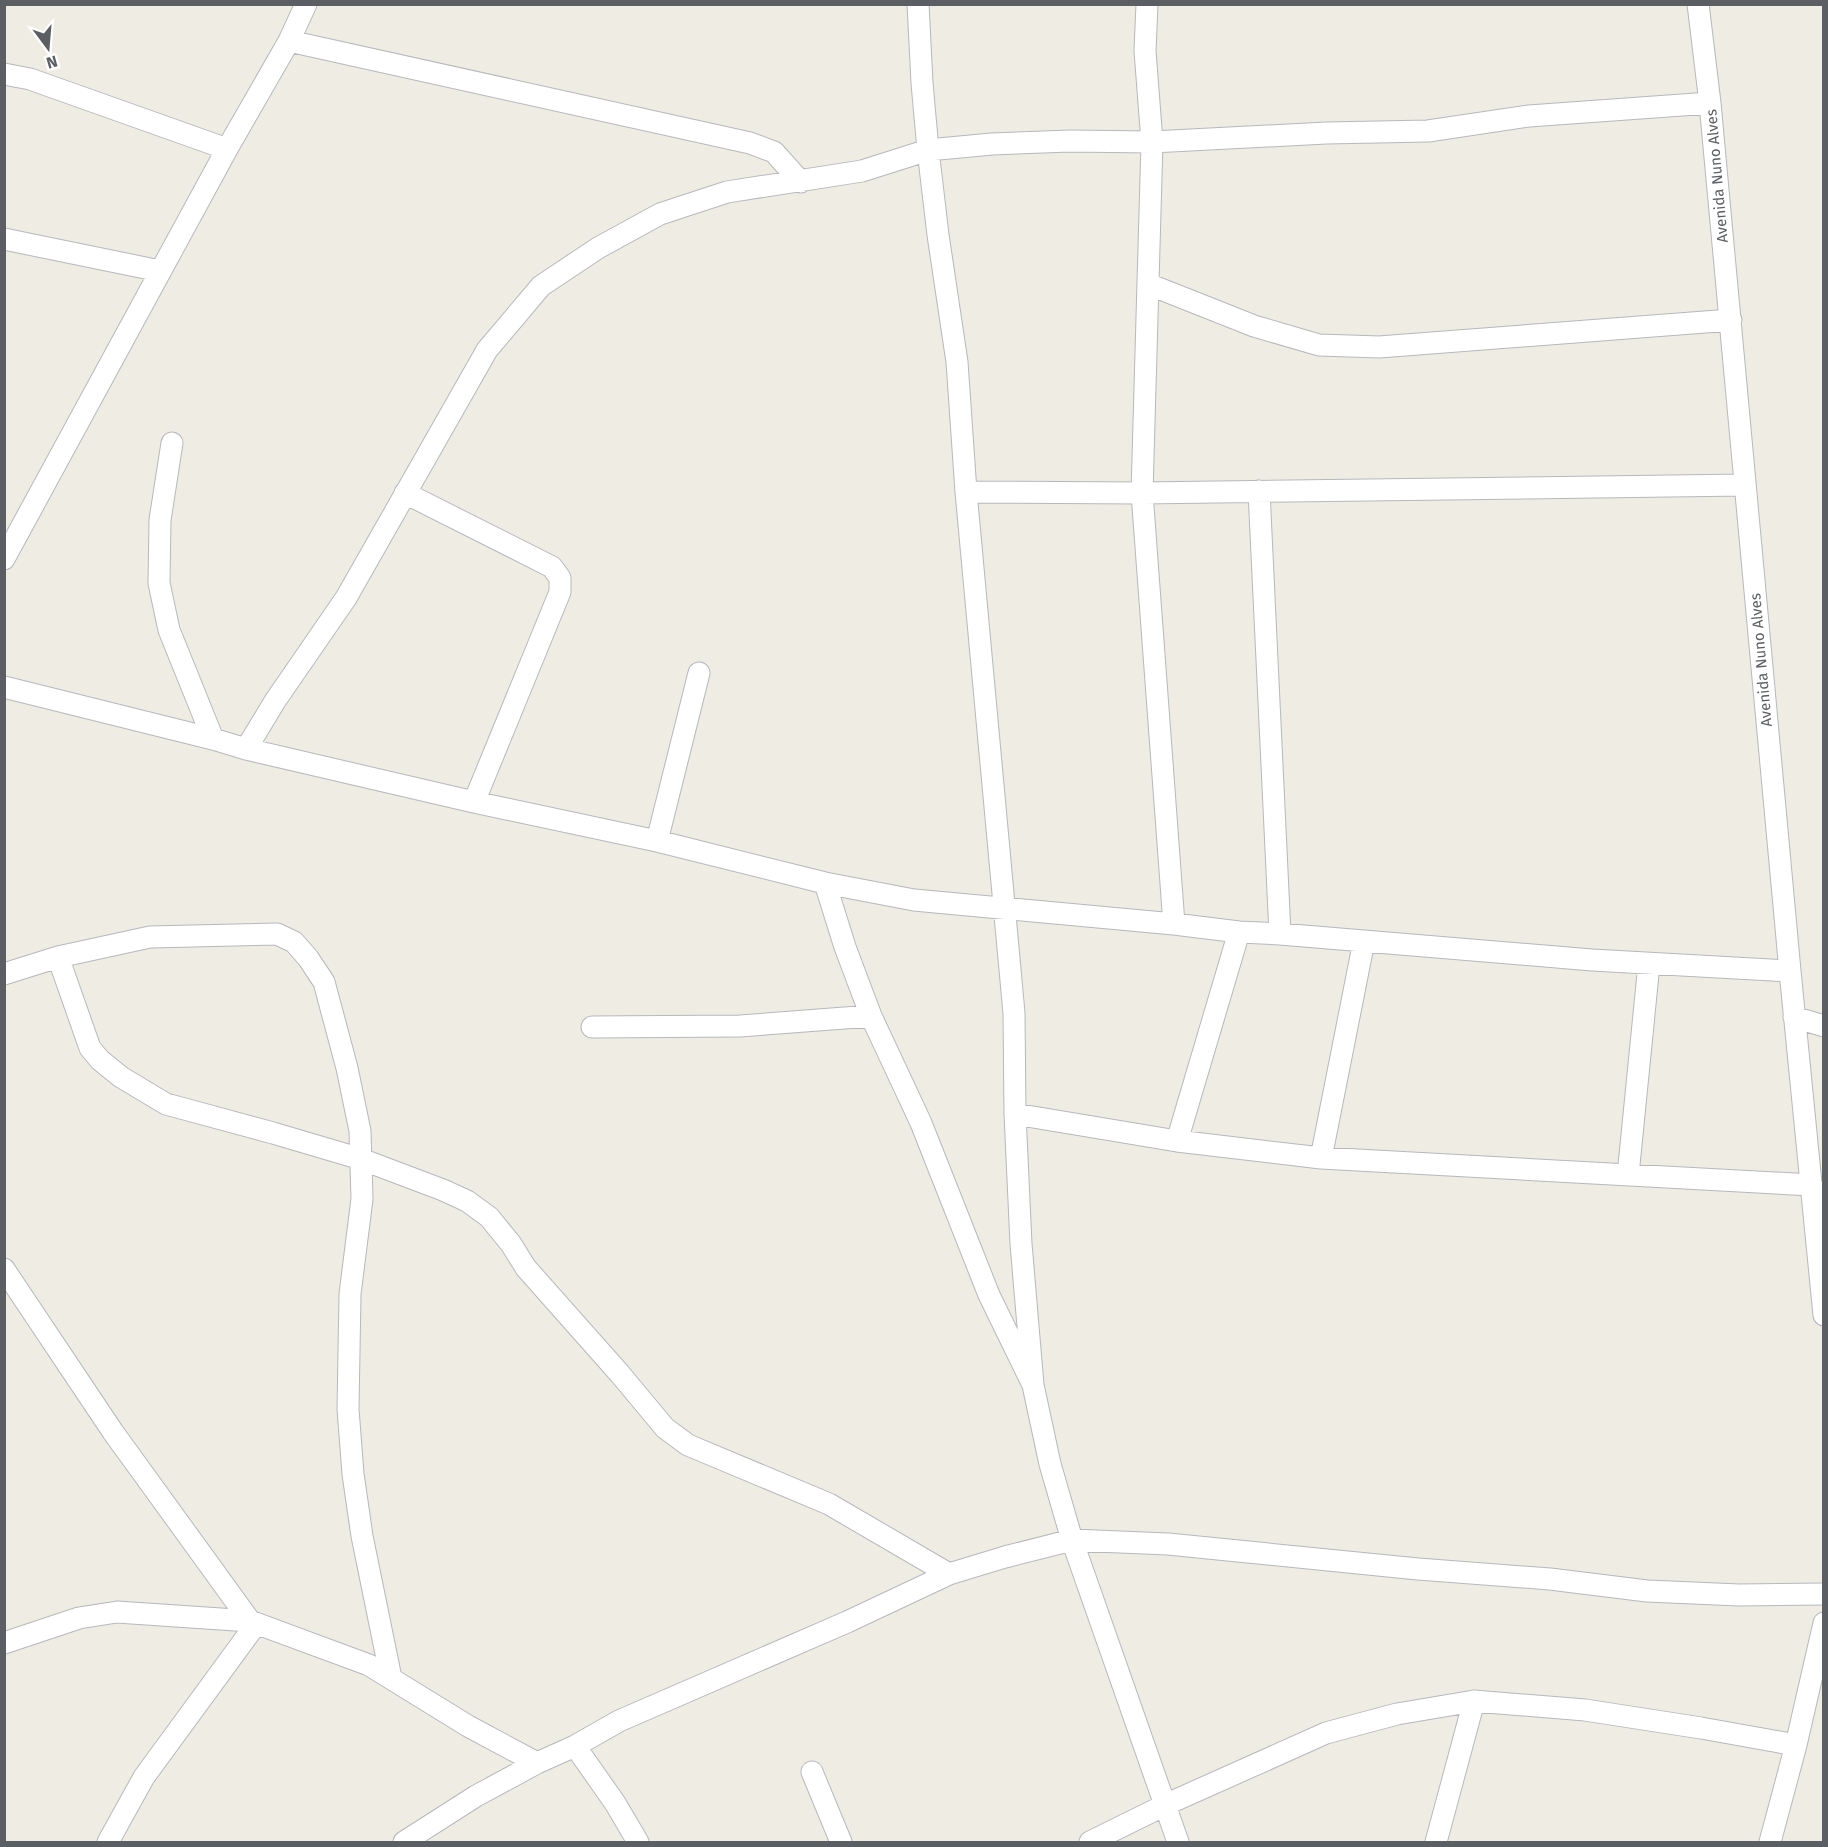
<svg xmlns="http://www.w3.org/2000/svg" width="1828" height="1847" viewBox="0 0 1828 1847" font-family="'Fira Sans',sans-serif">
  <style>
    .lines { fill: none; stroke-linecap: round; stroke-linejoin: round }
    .minor-casing { stroke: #b6b8bd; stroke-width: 23 }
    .minor { stroke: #fff; stroke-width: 21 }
    .labels { text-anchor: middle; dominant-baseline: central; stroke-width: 5; stroke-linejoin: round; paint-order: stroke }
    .street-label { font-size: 15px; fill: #5b5e63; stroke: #fff }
  </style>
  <rect width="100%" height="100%" fill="#eeece3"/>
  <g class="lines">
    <g class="minor-casing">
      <path id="minor" d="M918,4l4,79 6,67 10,85 19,127 9,130 48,521 1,101 6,130 12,141
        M1147,4l-2,47 7,91 -10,351 32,431
        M1698,4l12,99 80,868 34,344
        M289,41l461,102 24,9 27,30
        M4,74l26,5 197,70
        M4,239l156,32
        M1148,284l106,42 65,19 60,2 352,-27
        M172,443l-12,77 -1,63 10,47 44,109
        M1259,491l21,443
        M966,492l176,1 602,-8
        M405,493l147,74 8,11v14l-86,210
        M4,559l223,-410 62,-108 17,-37
        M4,687l209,52 33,10 228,53 183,39 168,42 89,17 260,24 65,8 41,2 312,26 198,11
        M246,749l29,-48 71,-103 141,-248 54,-64 57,-38 62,-34 67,-22 135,-21 66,-21 64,-6 78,-3 82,1 174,-9 102,-2 101,-15 181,-13
        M657,841l42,-168
        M825,883l20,64 26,69 50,107 68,172 44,90 17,79 22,76 106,302
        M58,957l32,91 10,12 21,17 45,27 107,29 88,26 82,31 24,11 22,16 22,27 15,24 94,106 45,54 23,17 141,59 120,70
        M4,974l54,-17 92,-20 127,-3 17,8 14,16 16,24 23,86 13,63 2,68 -12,95 -2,115 5,65 9,62 29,142
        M1794,1017l30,9
        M592,1027l148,-1 131,-10
        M1015,1114l162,27 144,17 491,27
        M1177,1141l62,-209
        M1321,1158l43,-217
        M1628,1175l21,-211
        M4,1269l109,163 137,189
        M4,1643l75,-25 38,-6 133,9 119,44 99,61 69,37
        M575,1746l40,57 23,39
        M812,1772l29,70
        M108,1842l36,-65 112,-153
        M404,1842l72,-46 61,-33 38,-17 44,-25 228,-99 102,-48 56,-17 67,-17 96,4 250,25 132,10 97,12 92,4 85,-1
        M1090,1842l75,-37 161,-72 71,-19 77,-13 111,9 116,18 95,17
        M1436,1842l38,-141
        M1770,1842l26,-97 28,-122"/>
    </g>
    <use href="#minor" class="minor"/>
  </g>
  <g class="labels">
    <g class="street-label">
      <text transform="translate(1717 176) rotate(-95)">Avenida Nuno Alves</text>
      <text transform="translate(1761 660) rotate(-95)">Avenida Nuno Alves</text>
    </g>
  </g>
  <rect width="1828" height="1847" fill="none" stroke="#5b5e63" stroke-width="12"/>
  <g transform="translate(48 48) rotate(164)" stroke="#ffffff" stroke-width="4.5" paint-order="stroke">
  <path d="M0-4.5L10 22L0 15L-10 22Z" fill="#5b5e63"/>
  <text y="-9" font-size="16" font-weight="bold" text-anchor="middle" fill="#5b5e63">N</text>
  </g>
</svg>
